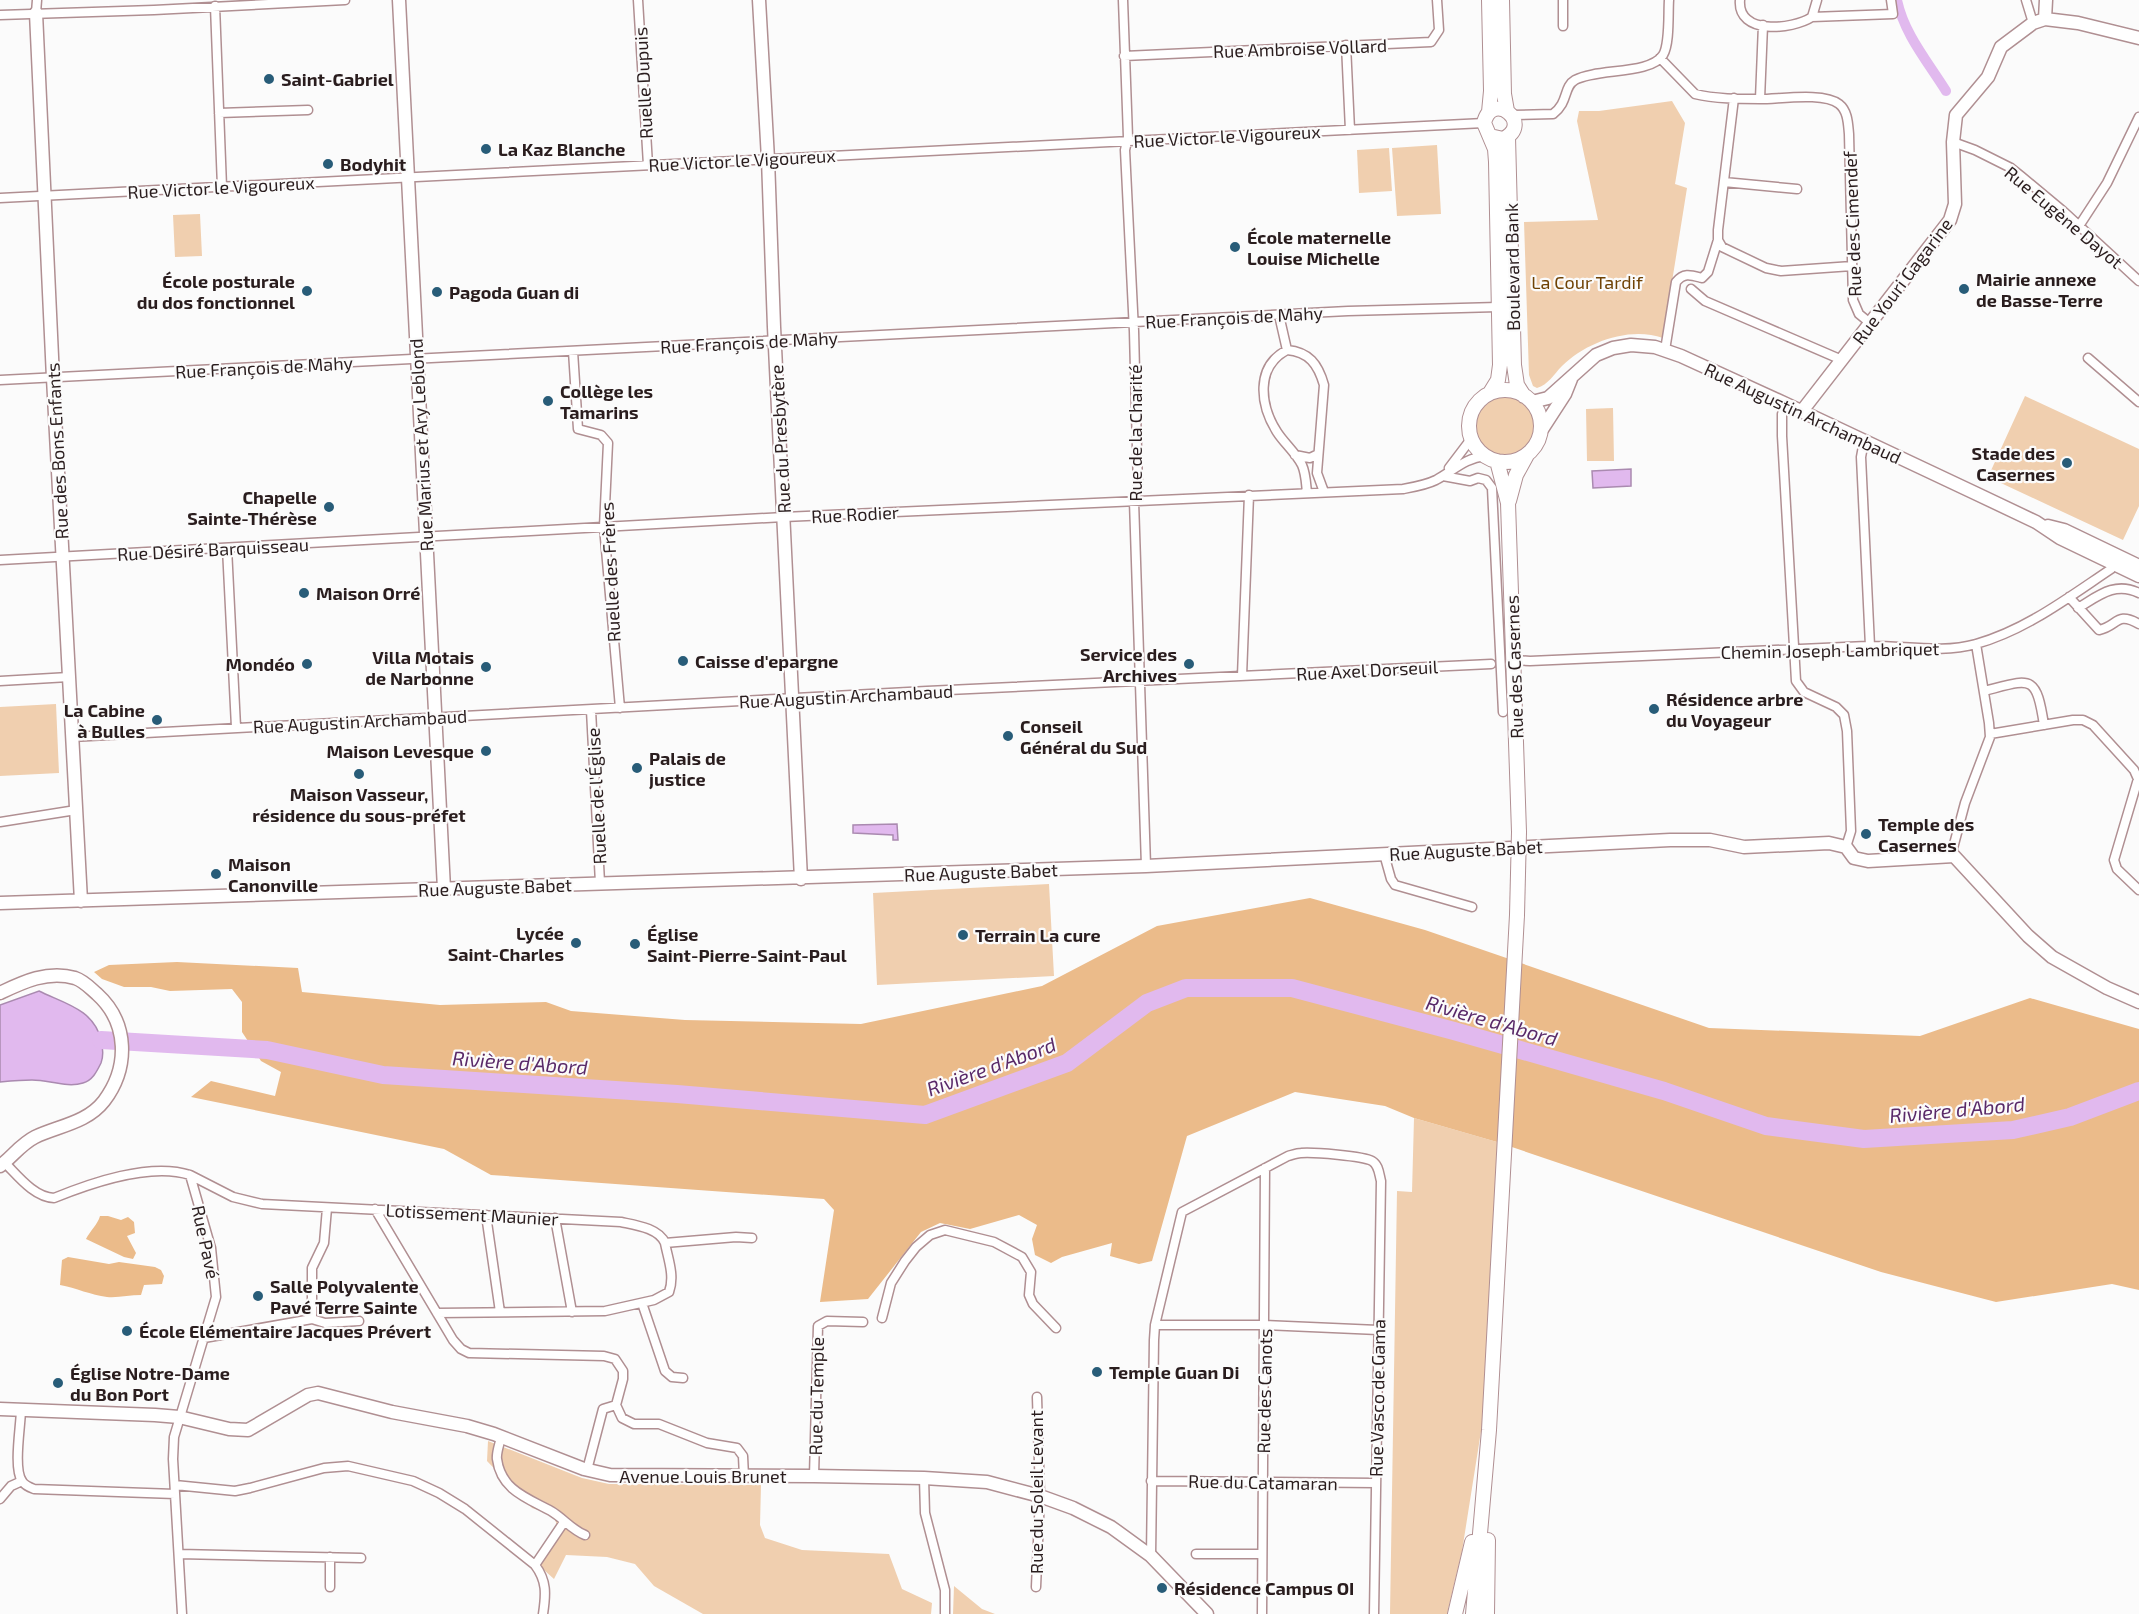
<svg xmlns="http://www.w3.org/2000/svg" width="2139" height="1614" viewBox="0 0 2139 1614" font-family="'Exo 2',sans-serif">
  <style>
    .green { fill: #f0cfaf }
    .forest { fill: #ebbb8a }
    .water { fill: #e1b9ee; stroke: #aa8ab0; stroke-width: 1.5 }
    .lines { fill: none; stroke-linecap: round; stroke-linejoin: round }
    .canal { stroke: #e1b9ee; stroke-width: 10 }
    .river { stroke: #e1b9ee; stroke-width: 18 }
    .street-casing { stroke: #b08f92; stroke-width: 11 }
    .secondary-casing { stroke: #b08f92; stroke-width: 15 }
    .primary-casing { stroke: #b08f92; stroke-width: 16 }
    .street { stroke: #fff; stroke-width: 8 }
    .secondary { stroke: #fff; stroke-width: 12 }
    .primary { stroke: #fff; stroke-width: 14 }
    .primary-bridge-casing { stroke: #b08f92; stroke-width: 16; stroke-linecap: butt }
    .primary-bridge { stroke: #fff; stroke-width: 14 }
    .poi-dot { fill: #285c78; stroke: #fbfbfb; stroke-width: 2 }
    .labels { text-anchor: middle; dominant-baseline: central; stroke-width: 4.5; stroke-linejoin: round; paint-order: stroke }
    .street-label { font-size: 18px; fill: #2a1d1e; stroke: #fbfbfb }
    .poi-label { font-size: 18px; font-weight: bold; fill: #2a1d1e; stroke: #fbfbfb; text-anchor: start }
    .park-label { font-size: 18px; fill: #6f4204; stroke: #fbfbfb }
    .water-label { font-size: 20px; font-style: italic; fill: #592968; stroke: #fbfbfb }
  </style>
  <rect width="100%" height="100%" fill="#fbfbfb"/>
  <path class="green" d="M1672,101l13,22 -10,61 12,4 -24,150c-33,-12 -77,4 -101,28 -8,8 -14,19 -25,22l-4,-2 -4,-11 -5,-153 74,-2 -21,-99 2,-10h20z
    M1437,145l4,69 -44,2 -5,-68z
    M1389,148l3,43 -33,2 -2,-43z
    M200,214l2,42 -27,1 -2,-42z
    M2025,396l114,53v57l-16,34 -135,-63z
    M1476 427a30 30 0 1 1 60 0a30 30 0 1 1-60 0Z
    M1613,408l1,53h-27l-1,-52z
    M56,704l3,69 -59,3v-69z
    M1049,884l5,92 -177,9 -4,-92z
    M1414,1118l83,24 6,11 -21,272 -20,126 -15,63h-57l7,-423 15,1z
    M488,1441l94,37 27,6 152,1 -1,40 5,13 37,12 87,4 13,35 30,14 -1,11h-228l-49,-28 -19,-22 -28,-7 -41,-2 -12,24 -20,-18 22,-31 1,-5 -4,-10 -21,-7 -45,-47z
    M954,1586l28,23 13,5h-42z"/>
  <path class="forest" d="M1310,898l115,32 284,98 211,8 110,-38 109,31v261l-27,-6 -116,18 -115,-30 -384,-130 -83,-24 -29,-12 -90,-14 -108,44 -35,125 -13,3 -29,-8 2,-13 -50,14 -11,6 -16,-8 -3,-16 5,-14 -18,-10 -49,14 -30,-6 -19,9 -53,67 -48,3 14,-92 -10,-11 -333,-24 -47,-26 -253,-52 20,-16 64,15 6,-24 -20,-11 -19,-29v-30l-10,-13 -62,2 -19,-4h-27l-22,-8 -8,-7 15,-7 68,-3 121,6 4,24 138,13 106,-3 25,9 114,9 176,4 181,-38 115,-60z
    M100,1216h8l13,4 7,-3 6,5 1,11 -8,3 9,17 -3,6 -9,-2 -38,-18c4,-8 12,-15 14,-23z
    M68,1257l41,7 10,-2 36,5 6,3 3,6 -2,8 -18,1 -3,10c-11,0 -23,3 -34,2 -16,-2 -31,-9 -47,-12l2,-25z"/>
  <path class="water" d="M1631,469v17l-38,2 -1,-17z
    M897,824l1,16h-5v-5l-40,-2v-8z
    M39,991c24,12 55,18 62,49 2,8 3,15 0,23 -4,8 -8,17 -18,20 -16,5 -34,-3 -51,-3 -10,0 -21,1 -32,2v-77z"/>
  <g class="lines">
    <path class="canal" d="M1897,0c7,34 31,62 49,91"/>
    <path class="river" d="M101,1040l166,10 116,25 294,19 248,21 142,-52 80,-60 39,-15h106l162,43 210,60 102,35 98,13 149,-9 57,-13 69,-26"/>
    <g class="street-casing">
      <path id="street" d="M638,0l10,165
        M1123,0l5,137 -3,13 9,181 4,158 -4,12 12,365
        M1563,0v26
        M1740,0c-3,35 52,30 72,17l5,-17
        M2026,0l7,23
        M215,6l7,181
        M36,13l1,-13
        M0,15l154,-5 191,-10
        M1812,17l81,-3 -2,-14
        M1346,45l4,85
        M1124,56l307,-14 8,-12 -2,-30
        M1660,58l35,36c20,5 44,5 65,5 20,0 64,-7 79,5 9,7 9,20 10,30l4,166 6,14 11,9
        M1734,98l-16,132v10l4,7 44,21 15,3 71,-5
        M1760,99l3,-74
        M219,113l89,-3
        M1512,115l41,-1c16,-12 10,-27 22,-34 22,-12 75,-5 88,-25 7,-11 5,-42 6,-55
        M1953,142l22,8 36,18 10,8 42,35 76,70
        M1724,182l73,7
        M0,198l1484,-75
        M2079,226l28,-43 32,-66
        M1691,289l14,12 137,59
        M1279,315l8,35
        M1665,350l11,-68c8,-10 15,-7 26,-4l6,-6 10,-32
        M573,351l5,78 23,6 7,8 -4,84 16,181
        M2088,358l51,44
        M0,380l1348,-69 150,-4
        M1786,404l-4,10v22l14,245 8,11 32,15 8,8 3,16 4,100 -5,16
        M1864,441l-3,16 9,189
        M1295,455l15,3 8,-4
        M1449,468l22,-29
        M1443,476l27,5 8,-3 8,2 6,8 11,224
        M1307,493c-1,-9 -1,-19 -5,-28 -6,-12 -18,-22 -25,-33 -17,-27 -22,-65 10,-82 22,2 31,14 37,35l-7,88 7,19
        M227,548l9,179
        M0,560l784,-43 619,-28c11,-2 23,-4 33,-9 17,-9 29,-22 49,-24
        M2069,597l30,33c19,-4 17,-19 40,-6
        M2078,608c20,-12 37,-27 61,-15
        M1514,660l16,1c112,-5 225,-10 337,-15 36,-1 74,8 109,-2 50,-14 93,-47 135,-75l5,-8
        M1242,676l7,-181
        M0,681l69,-4
        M1984,691c47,-12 52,-18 60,34
        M591,710l9,173
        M1990,734l83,-14h10l10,5 41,45 4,9 -24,81 3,9 22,21
        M72,737l855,-46 564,-27
        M0,822l76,-12
        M1384,854l7,25 4,6 77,22
        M1954,856l-1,-8 12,-45 25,-66 -1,-14 -13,-79
        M5,1163c13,13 29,34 49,35 37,-15 96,-36 136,-23l21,73 5,49 -42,140 -1,22 9,155
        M190,1175l43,22 29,7 359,18c14,3 38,6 44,21 3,16 10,33 4,49l-15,8 -49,11 -168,2
        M375,1209l78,131 8,9 8,4 135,3 11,3 8,12v8l-7,26 6,13 12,6h25l48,19 30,5 6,8 1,21
        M486,1215l14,97
        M555,1218l17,94
        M665,1243l71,-6 16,1
        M642,1303l23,68 7,6 11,1
        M882,1318l9,-35 14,-22 11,-14 14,-12 15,-5 49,12 28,15 9,15 -2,23 4,9 23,24
        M312,1319v-51l12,-25 3,-35
        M1155,1325h110l113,5
        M204,1338l108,-19 13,4 34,-2
        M21,1409c0,16 -8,59 1,72 2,4 7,6 12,8l141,5
        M501,1437c-1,6 -5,16 -4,22 4,31 30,39 54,52 12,7 21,19 34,24
        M587,1470l16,-61 13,-4
        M814,1476l4,-150 9,-5 36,1
        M924,1478l1,35 20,77v24
        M1151,1481l225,2
        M175,1485l60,6 15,-3 74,-20 24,-2 65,15 26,12 26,16 70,56c12,16 11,29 8,49
        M0,1499l11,-13 11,-5
        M179,1554l182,4
        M1196,1554h66
        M1151,1556l3,-216 1,-15 27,-113 106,-56c4,-1 9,-3 13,-3 12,-1 62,3 71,8 7,4 7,13 9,20l-7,433
        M535,1565l29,-43
        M330,1587v-30
        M1036,1587l4,-91 -3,-99
        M1262,1614l3,-446"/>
    </g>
    <g class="secondary-casing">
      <path id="secondary" d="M399,0l45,889
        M759,0l9,159 6,168 27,552
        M36,13l17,365 28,523
        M2045,19l1,-19
        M1532,402l16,-4 48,-43 17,-7 18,-3 24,2 26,9 105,48 191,90 59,28 24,16 79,38
        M1802,411l148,-191 5,-16 -2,-62 3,-27 32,-38 13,-30 32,-24 12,-4 33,4 61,15
        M1541,431l24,-37 6,-15
        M2048,526l16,4 75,36
        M0,903l1146,-37 524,-26h40l34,7 85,-4 17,4 8,11 14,3 86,-5 74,80 24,21 55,31 32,14
        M0,993c23,-11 48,-23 75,-15 9,3 15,10 22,16 32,29 32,74 7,107 -17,22 -46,25 -69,36 -14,7 -23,20 -35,29
        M0,1409l155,6 24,2 50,12 19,1 60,-35 10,-2 74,19 75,14 27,8 90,35 26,6 204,1 110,2 63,4 53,14 33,12 38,19 40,29 56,58"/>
    </g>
    <g class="primary-casing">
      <path id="primary" d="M1502,0l2,94 3,17
        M1489,112l2,-21 -2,-91
        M1490,136l13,3c32,-15 -11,-50 -19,-16l11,26 1,13 4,203 -2,15 -8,13
        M1508,137l6,228 3,20 7,11
        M1469 426a36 36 0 1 1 72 0a36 36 0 1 1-72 0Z
        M1497,461l11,42 11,329
        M1509,501l7,-26 11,-20
        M1455,1614l17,-72
        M1473,1614l16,-184 28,-515
        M1487,1614l1,-74"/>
    </g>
    <use href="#street" class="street"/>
    <use href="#secondary" class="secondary"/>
    <use href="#primary" class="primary"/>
    <g class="primary-bridge-casing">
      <path id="primary-bridge" d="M1517,915l2,-83"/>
    </g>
    <use href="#primary-bridge" class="primary-bridge"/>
  </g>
  <g class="poi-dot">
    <circle cx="269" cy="79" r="6"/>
    <circle cx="486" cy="149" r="6"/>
    <circle cx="328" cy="164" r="6"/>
    <circle cx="1235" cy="247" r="6"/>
    <circle cx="1964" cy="289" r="6"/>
    <circle cx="307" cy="291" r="6"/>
    <circle cx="437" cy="292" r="6"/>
    <circle cx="548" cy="401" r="6"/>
    <circle cx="2067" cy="463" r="6"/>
    <circle cx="329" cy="507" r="6"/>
    <circle cx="304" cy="593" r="6"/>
    <circle cx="683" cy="661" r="6"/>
    <circle cx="307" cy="664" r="6"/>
    <circle cx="1189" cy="664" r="6"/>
    <circle cx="486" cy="667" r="6"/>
    <circle cx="1654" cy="709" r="6"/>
    <circle cx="157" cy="720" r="6"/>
    <circle cx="1008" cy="736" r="6"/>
    <circle cx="486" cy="751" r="6"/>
    <circle cx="637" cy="768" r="6"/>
    <circle cx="359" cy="774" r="6"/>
    <circle cx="1866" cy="834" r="6"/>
    <circle cx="216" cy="874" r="6"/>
    <circle cx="963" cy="935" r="6"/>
    <circle cx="576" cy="943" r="6"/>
    <circle cx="635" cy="944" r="6"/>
    <circle cx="258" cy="1296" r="6"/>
    <circle cx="127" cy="1331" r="6"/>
    <circle cx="1097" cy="1372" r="6"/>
    <circle cx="58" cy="1383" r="6"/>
    <circle cx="1162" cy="1588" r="6"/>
  </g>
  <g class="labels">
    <g class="street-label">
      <text transform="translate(1300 48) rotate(-2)">Rue Ambroise Vollard</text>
      <text transform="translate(643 83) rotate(-93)">Ruelle Dupuis</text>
      <text transform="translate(1227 136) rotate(-3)">Rue Victor le Vigoureux</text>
      <text transform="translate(742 160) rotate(-3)">Rue Victor le Vigoureux</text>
      <text transform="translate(221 187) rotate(-3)">Rue Victor le Vigoureux</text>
      <text transform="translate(2064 217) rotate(40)">Rue Eugène Dayot</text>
      <text transform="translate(1852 224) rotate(-92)">Rue des Cimendef</text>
      <text transform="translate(1512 267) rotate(-91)">Boulevard Bank</text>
      <text transform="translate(1902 281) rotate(-53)">Rue Youri Gagarine</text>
      <text transform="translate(1234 317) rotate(-3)">Rue François de Mahy</text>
      <text transform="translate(749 342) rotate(-3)">Rue François de Mahy</text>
      <text transform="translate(264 367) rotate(-3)">Rue François de Mahy</text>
      <text transform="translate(1803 413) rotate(25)">Rue Augustin Archambaud</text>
      <text transform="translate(1135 433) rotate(-90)">Rue de la Charité</text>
      <text transform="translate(780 439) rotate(-93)">Rue du Presbytère</text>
      <text transform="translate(421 445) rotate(-93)">Rue Marius et Ary Leblond</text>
      <text transform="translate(57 451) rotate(-93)">Rue des Bons Enfants</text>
      <text transform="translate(855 514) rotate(-3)">Rue Rodier</text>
      <text transform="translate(213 549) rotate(-3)">Rue Désiré Barquisseau</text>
      <text transform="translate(610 572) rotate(-93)">Ruelle des Frères</text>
      <text transform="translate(1830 650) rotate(-1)">Chemin Joseph Lambriquet</text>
      <text transform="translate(1514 667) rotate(-92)">Rue des Casernes</text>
      <text transform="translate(1367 670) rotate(-3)">Rue Axel Dorseuil</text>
      <text transform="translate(846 696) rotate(-3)">Rue Augustin Archambaud</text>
      <text transform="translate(360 721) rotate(-3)">Rue Augustin Archambaud</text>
      <text transform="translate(596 796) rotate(-93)">Ruelle de l'Église</text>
      <text transform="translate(1466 850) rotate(-3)">Rue Auguste Babet</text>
      <text transform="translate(981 872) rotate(-2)">Rue Auguste Babet</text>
      <text transform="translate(495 887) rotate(-2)">Rue Auguste Babet</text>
      <text transform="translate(472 1214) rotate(3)">Lotissement Maunier</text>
      <text transform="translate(206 1242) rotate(78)">Rue Pavé</text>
      <text transform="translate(1264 1391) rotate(-89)">Rue des Canots</text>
      <text transform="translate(816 1396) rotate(-89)">Rue du Temple</text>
      <text transform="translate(1377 1398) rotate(-89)">Rue Vasco de Gama</text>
      <text x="703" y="1476">Avenue Louis Brunet</text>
      <text transform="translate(1263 1482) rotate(1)">Rue du Catamaran</text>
      <text transform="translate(1036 1492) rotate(-90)">Rue du Soleil Levant</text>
    </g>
    <g class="poi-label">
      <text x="281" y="79">Saint-Gabriel</text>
      <text x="498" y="149">La Kaz Blanche</text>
      <text x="340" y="164">Bodyhit</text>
      <text x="1247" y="237">École maternelle<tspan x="1247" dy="21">Louise Michelle</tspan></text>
      <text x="1976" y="279">Mairie annexe<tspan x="1976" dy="21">de Basse-Terre</tspan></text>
      <text x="295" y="281" text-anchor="end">École posturale<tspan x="295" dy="21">du dos fonctionnel</tspan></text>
      <text x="449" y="292">Pagoda Guan di</text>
      <text x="560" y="391">Collège les<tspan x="560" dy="21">Tamarins</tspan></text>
      <text x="2055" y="453" text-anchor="end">Stade des<tspan x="2055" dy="21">Casernes</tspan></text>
      <text x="317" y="497" text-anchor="end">Chapelle<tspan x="317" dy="21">Sainte-Thérèse</tspan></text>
      <text x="316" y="593">Maison Orré</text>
      <text x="1177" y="654" text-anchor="end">Service des<tspan x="1177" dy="21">Archives</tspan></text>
      <text x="474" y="657" text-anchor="end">Villa Motais<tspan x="474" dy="21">de Narbonne</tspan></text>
      <text x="695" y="661">Caisse d'epargne</text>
      <text x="295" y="664" text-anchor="end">Mondéo</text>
      <text x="1666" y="699">Résidence arbre<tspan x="1666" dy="21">du Voyageur</tspan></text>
      <text x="145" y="710" text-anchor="end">La Cabine<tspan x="145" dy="21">à Bulles</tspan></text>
      <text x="1020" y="726">Conseil<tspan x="1020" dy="21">Général du Sud</tspan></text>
      <text x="474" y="751" text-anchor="end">Maison Levesque</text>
      <text x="649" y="758">Palais de<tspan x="649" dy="21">justice</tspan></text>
      <text x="359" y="794" text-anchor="middle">Maison Vasseur,<tspan x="359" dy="21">résidence du sous-préfet</tspan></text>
      <text x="1878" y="824">Temple des<tspan x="1878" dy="21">Casernes</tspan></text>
      <text x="228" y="864">Maison<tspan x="228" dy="21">Canonville</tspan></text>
      <text x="564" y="933" text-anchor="end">Lycée<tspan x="564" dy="21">Saint-Charles</tspan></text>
      <text x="647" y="934">Église<tspan x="647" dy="21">Saint-Pierre-Saint-Paul</tspan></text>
      <text x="975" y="935">Terrain La cure</text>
      <text x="270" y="1286">Salle Polyvalente<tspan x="270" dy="21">Pavé Terre Sainte</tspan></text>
      <text x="139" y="1331">École Elémentaire Jacques Prévert</text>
      <text x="1109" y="1372">Temple Guan Di</text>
      <text x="70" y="1373">Église Notre-Dame<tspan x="70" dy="21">du Bon Port</tspan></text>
      <text x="1174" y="1588">Résidence Campus OI</text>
    </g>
    <g class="park-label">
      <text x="1587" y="282">La Cour Tardif</text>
    </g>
    <g class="water-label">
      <text transform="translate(1492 1020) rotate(16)">Rivière d'Abord</text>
      <text transform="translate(520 1062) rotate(4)">Rivière d'Abord</text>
      <text transform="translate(991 1066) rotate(-20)">Rivière d'Abord</text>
      <text transform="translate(1957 1109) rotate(-5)">Rivière d'Abord</text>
    </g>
  </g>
</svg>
